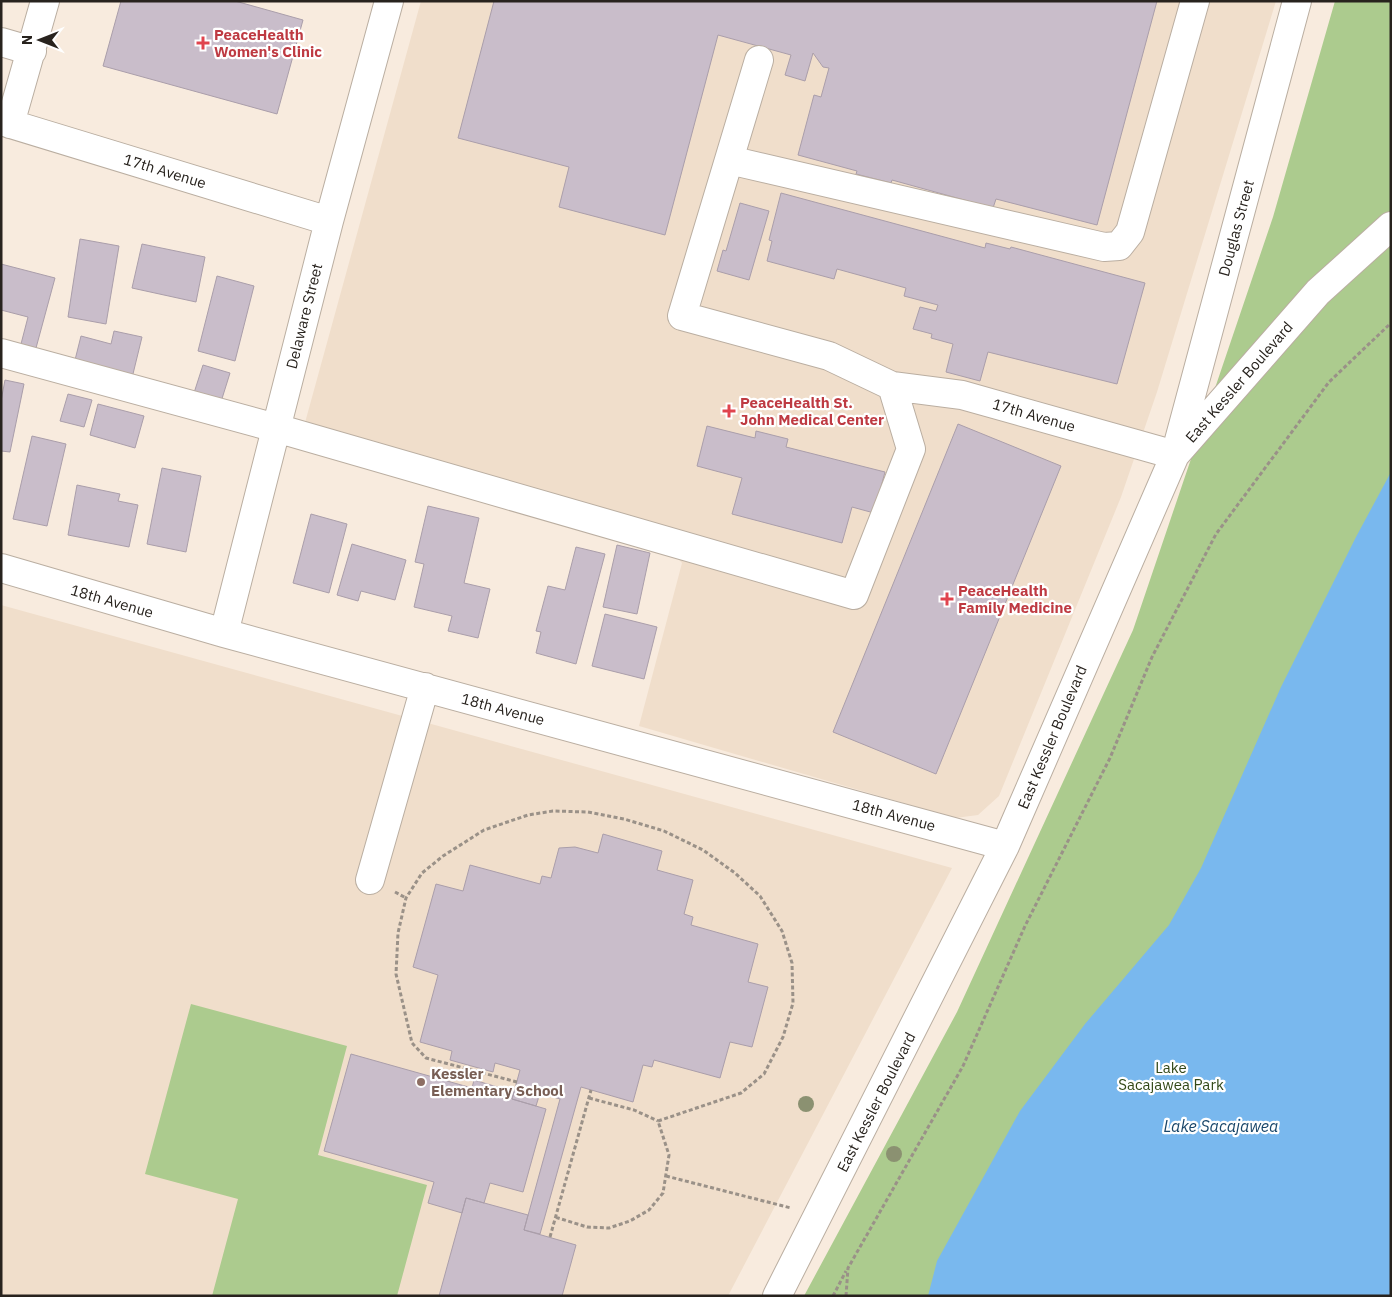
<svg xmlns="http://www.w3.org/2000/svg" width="1392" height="1297" viewBox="0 0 1392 1297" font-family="'IBM Plex Sans',sans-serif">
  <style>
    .built { fill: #f0decb }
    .green { fill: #accb8e }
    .water { fill: #79b8ee }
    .building { fill: #c9bdca; stroke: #aa9eaa }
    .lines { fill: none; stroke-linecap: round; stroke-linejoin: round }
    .minor-casing { stroke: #baaea1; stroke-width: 30 }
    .path { stroke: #9a9188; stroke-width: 3; stroke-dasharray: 4 2.5; stroke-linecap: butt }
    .minor { stroke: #fff; stroke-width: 28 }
    .tree { fill: #8b9171 }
    .health-dot { fill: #e0444e; stroke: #fff; stroke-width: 2 }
    .education-dot { fill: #8d6e63; stroke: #fff; stroke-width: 2 }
    .labels { text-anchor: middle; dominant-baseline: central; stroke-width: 4.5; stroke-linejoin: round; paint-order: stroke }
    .health-label { font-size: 15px; font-weight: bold; fill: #be3a42; stroke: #fff; text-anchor: start }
    .street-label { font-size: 15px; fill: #28231e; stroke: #fff }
    .park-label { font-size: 15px; fill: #324817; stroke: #fff }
    .education-label { font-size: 15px; font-weight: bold; fill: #785e54; stroke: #fff; text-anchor: start }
    .water-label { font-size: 16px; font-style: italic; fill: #174569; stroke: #fff }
  </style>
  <rect width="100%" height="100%" fill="#f8ebde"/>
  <path class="built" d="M421,1h855l-119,391 -36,105 -122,299 -21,19 -23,3 -316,-92 43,-163 -32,-36 -347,-97z
    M1,605l951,263 -224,428h-727z"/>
  <path class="green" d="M1335,1h56v1295h-587l153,-284 176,-382 140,-413z
    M191,1004l156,42 -29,109 109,30 -30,111h-185l26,-97 -93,-25z"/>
  <path class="water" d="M1391,472v824h-463l9,-35 83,-150 65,-87 84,-99 32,-57 80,-181 75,-150z"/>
  <path class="building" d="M121,1h114l68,19 -26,94 -174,-48z
    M494,1h663l-60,224 -101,-26 -3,9 -101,-28 -1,3 -35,-9 1,-3 -59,-16 16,-60 7,2 8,-29 -6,-1 -10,-14 -8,28 -20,-6 6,-20 -73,-20 -53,200 -106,-28 10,-40 -111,-29z
    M781,193l204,55 1,-5 24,6 1,-2 134,36 -28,101 -129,-32 -8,29 -34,-9 7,-28 -22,-6 1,-4 -19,-5 7,-22 16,4 2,-6 -34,-9 2,-8 -69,-19 -3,10 -67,-18 5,-20 -3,-1z
    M740,203l29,8 -20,69 -32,-9 6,-21 3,1z
    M80,239l39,7 -13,78 -38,-7z
    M142,244l63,13 -9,45 -64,-14z
    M1,264l54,14 -19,70 -15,-4 7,-27 -27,-7z
    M217,276l37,10 -19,75 -37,-10z
    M114,331l28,6 -10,41 -58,-14 7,-28 30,8z
    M203,365l27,8 -10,32 -27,-9z
    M5,380l19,4 -14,68 -9,-1v-50z
    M68,394l24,6 -8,27 -24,-6z
    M98,404l46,12 -9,32 -45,-13z
    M958,424l103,42 -125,308 -103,-42z
    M707,426l48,12 1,-7 32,8 -2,8 99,25 -11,41 -22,-6 -10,36 -110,-29 10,-36 -45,-12z
    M32,436l34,8 -19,82 -34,-7z
    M162,468l39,8 -15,76 -39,-8z
    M77,485l43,9 -2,7 20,4 -9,42 -61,-12z
    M428,506l51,12 -15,65 26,6 -12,49 -30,-7 4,-15 -38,-9 10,-43 -9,-2z
    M311,514l36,10 -18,69 -36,-10z
    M352,544l54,16 -11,40 -34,-9 -3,10 -21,-6z
    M617,545l33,8 -13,61 -34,-7z
    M576,547l29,7 -29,110 -40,-11 5,-21 -5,-1 12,-45 17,4z
    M605,614l52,13 -13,52 -52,-13z
    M603,834l59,17 -5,19 36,10 -9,34 9,3 -2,8 67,19 -10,38 20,5 -16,60 -22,-5 -10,36 -66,-18 -2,7 -9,-2 -10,37 -52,-15 -41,147 -16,-4 36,-131 -20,-6 -4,13 -24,-7 8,-29 -25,-7 -2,9 -43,-12 2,-9 -32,-9 18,-67 -25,-8 23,-83 27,7 7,-26 70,19 2,-8 9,2 8,-30 16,-1 23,6z
    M351,1054l121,34 2,-8 40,12 -2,7 34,10 -23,83 -33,-9 -6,20 -18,-5 -4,15 -34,-10 6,-21 -110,-31z
    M466,1198l62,17 -4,15 52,15 -14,51h-123z"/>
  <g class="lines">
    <g class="minor-casing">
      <path id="minor" d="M1,42l31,9
        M759,60l-77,256 147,40 63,30 70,9 213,60
        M1,121l328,100
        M10,124l35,-123
        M729,160l375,87 15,-1 11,-14 65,-231
        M1,353l275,75 578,167 57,-146 -19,-63
        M1177,448l120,-447
        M1,568l223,65 781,213
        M224,633l105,-412 60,-220
        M370,880l55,-193
        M777,1296l228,-450 170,-391 143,-163 73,-66"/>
    </g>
    <path class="path" d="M395,892l11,6
      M517,1082l-91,-24 -14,-15 -16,-69 2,-41 8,-35 16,-25 21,-17 41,-26 44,-15 25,-4 35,1 36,7 40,12 39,19 32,23 25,23 22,35 10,32 1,40 -10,34 -19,37 -23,19 -83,28 11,34 -6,38 -14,17 -19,11 -21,7 -22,-1 -32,-10
      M589,1098l45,12 24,11
      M666,1176l125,32
      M550,1237l41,-147
      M833,1296l13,-25
      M846,1296l2,-28 115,-202 62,-140 85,-168 42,-101 64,-123 113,-152 62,-59"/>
    <use href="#minor" class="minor"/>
  </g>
  <g class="tree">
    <circle cx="806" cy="1104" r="8"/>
    <circle cx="894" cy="1154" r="8"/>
  </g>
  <g class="health-dot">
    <path d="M200.5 35.5h5v5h5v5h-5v5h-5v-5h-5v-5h5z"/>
    <path d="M726.5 403.5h5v5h5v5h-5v5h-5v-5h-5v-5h5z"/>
    <path d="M944.5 591.5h5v5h5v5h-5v5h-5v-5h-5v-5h5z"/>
  </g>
  <circle class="education-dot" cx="421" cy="1082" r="5"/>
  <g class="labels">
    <g class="health-label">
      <text x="214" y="34">PeaceHealth<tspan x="214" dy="17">Women's Clinic</tspan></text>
      <text x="740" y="402">PeaceHealth St.<tspan x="740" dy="17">John Medical Center</tspan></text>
      <text x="958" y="590">PeaceHealth<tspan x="958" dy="17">Family Medicine</tspan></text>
    </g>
    <g class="street-label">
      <text transform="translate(165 171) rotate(17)">17th Avenue</text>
      <text transform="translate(1236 228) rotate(-75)">Douglas Street</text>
      <text transform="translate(304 316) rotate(-76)">Delaware Street</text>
      <text transform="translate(1239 382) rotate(-49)">East Kessler Boulevard</text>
      <text transform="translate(1034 415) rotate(16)">17th Avenue</text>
      <text transform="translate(112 601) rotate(16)">18th Avenue</text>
      <text transform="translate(503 709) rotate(15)">18th Avenue</text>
      <text transform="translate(1052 737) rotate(-67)">East Kessler Boulevard</text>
      <text transform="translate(894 815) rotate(15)">18th Avenue</text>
      <text transform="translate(876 1102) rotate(-63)">East Kessler Boulevard</text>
    </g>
    <g class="park-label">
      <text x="1171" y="1067">Lake<tspan x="1171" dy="17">Sacajawea Park</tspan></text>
    </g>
    <g class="education-label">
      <text x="431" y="1073">Kessler<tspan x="431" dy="17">Elementary School</tspan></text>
    </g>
    <g class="water-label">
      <text x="1221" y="1126">Lake Sacajawea</text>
    </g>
  </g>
  <rect width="1392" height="1297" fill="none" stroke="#28231e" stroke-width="5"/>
  <g transform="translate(40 40) rotate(270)" stroke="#ffffff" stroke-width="4" paint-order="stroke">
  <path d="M0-4L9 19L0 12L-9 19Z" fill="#28231e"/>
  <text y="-8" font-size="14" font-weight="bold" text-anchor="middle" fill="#28231e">N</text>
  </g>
</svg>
